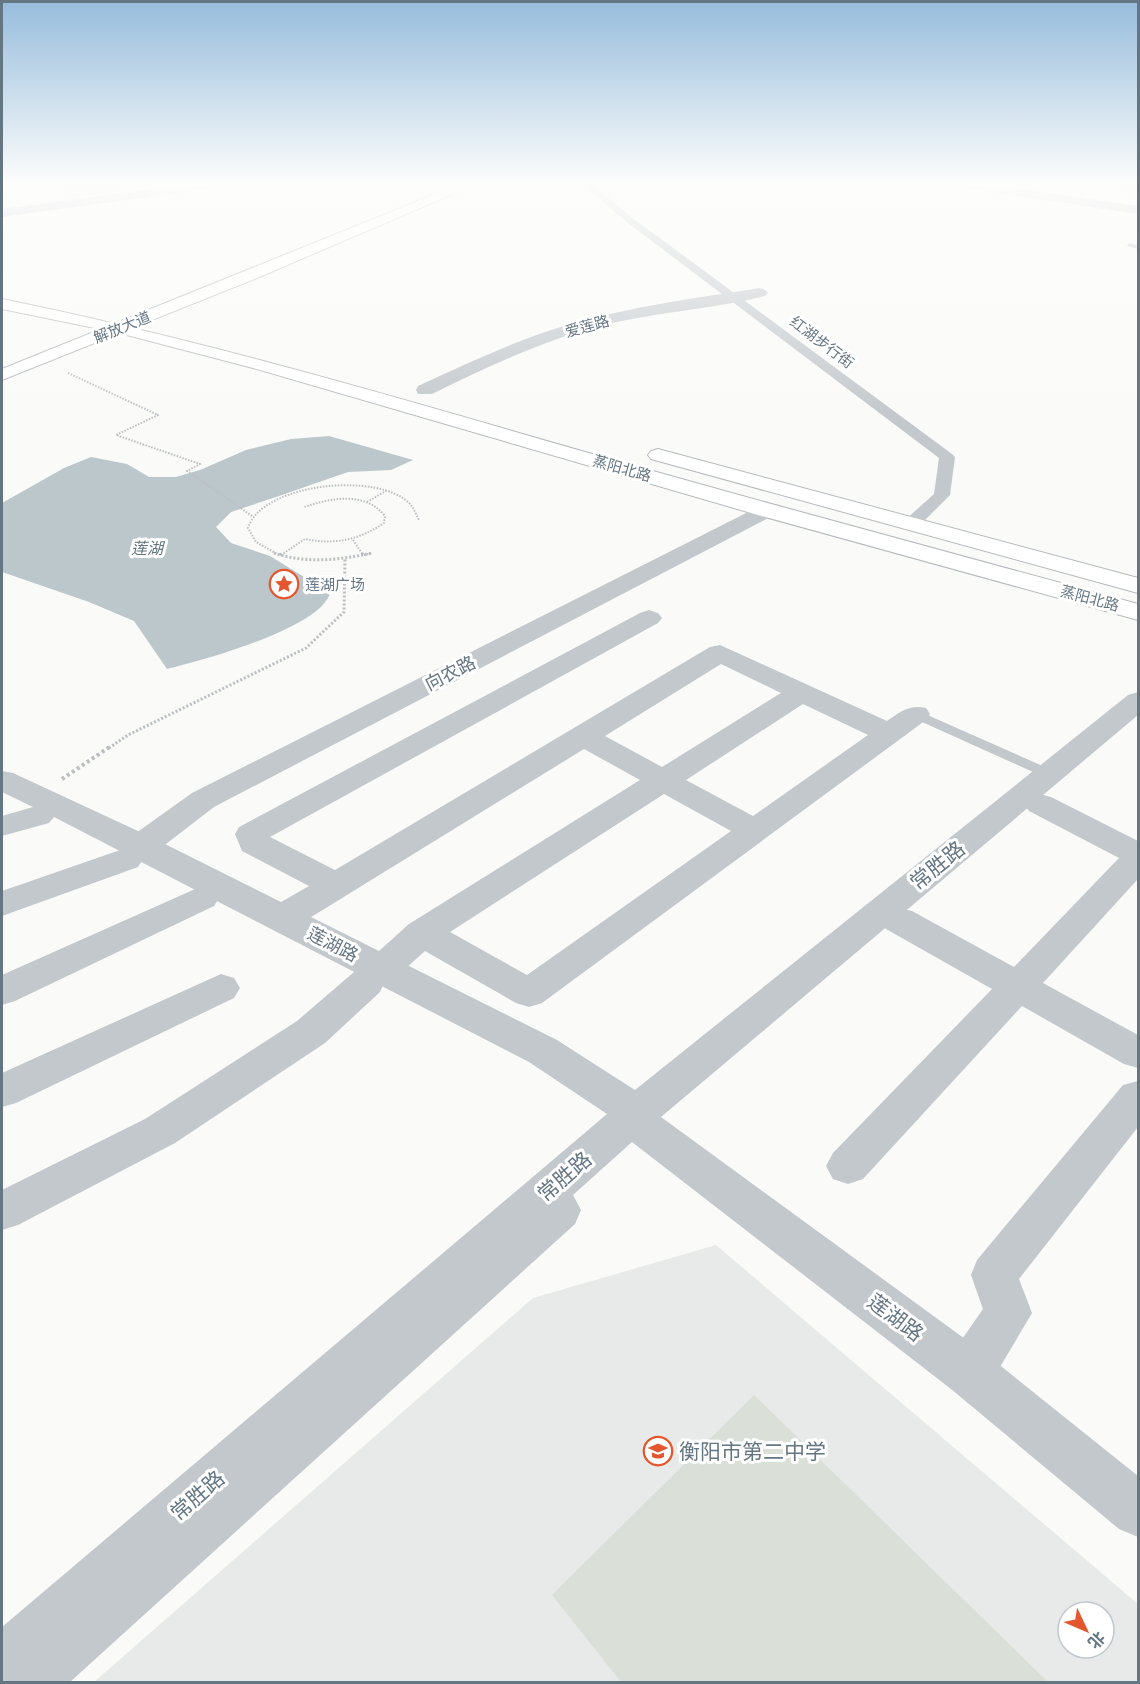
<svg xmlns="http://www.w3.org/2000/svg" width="1140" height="1684" viewBox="0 0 1140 1684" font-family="Mulish,'Noto Sans SC',sans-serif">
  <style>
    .built { fill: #e8e9e9; fill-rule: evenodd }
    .green { fill: #dadfd7 }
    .water { fill: #bbc7cb }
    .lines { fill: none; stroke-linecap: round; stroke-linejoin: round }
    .primary-casing { stroke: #b5babe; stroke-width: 2 }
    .trunk-casing { stroke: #b4b9bd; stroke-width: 2 }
    .path-far2 { stroke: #bbbfc2; stroke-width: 2; stroke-dasharray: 1.5 1.5; stroke-linecap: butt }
    .path-far1 { stroke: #bbbfc2; stroke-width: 3; stroke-dasharray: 2 2; stroke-linecap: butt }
    .path { stroke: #bbbfc2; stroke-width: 4; stroke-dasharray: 3 3; stroke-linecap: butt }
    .service { fill: #c3c8cc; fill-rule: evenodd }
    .pedestrian { fill: #c3c8cc; fill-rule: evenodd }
    .minor { fill: #c3c8cc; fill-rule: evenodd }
    .tertiary { fill: #c3c8cc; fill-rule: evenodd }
    .primary { fill: #fff; fill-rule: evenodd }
    .trunk { fill: #fff; fill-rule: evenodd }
    .labels { text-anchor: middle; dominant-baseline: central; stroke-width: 6; stroke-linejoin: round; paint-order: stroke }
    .far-street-label { font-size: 15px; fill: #657683; stroke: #fff }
    .far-poi-label { font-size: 15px; fill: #657683; stroke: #fff; text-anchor: start }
    .far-water-label { font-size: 16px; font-style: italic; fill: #60757c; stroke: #fff }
    .street-label { font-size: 18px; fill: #657683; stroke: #fff }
    .near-street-label { font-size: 21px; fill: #657683; stroke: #fff }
    .near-poi-label { font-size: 21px; fill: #657683; stroke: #fff; text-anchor: start }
  </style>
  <rect width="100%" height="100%" fill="#fafaf8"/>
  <path class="built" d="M42,182h144l-110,16z
    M1053,182h85v16l-11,-5z
    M716,1245l422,359v78h-1044l439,-384zM1068,1612h36v36h-36z"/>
  <path class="green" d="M754,1395l294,287h-427l-69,-87z"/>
  <path class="water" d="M329,436l84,24 -22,10 -43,2 -72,25 -45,15 -15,15 15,16 39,13 60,37c-9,35 -129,68 -163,76l-33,-48 -45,-19 -87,-30v-69l62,-35 27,-11 36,7 22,13h27l24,-7 46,-20 45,-11z"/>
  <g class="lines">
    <g class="primary-casing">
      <path id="primary" d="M2,299c197,40 390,97 583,153 184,52 369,102 553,152v16l-380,-105 -505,-147 -134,-35 -117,-24z
        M658,449l480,129v15l-487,-134 -3,-4 3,-4z"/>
    </g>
    <g class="trunk-casing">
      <path id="trunk" d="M465,182h16l-224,96 -255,102v-11z"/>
    </g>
    <path class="path-far2" d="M68,373l90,42 -42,20 84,29 -13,7 65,45
      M367,502l19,-11
      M353,540l10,15
      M279,555l-23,-13 -8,-14c14,-45 131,-57 162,-24 4,4 6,11 9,16
      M281,555l24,-16c30,6 54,1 79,-16l1,-7c-20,-25 -54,-18 -81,-9
      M364,555l8,-2"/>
    <path class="path-far1" d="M274,553c32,11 66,7 98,0
      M362,553l1,2
      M280,555l3,-2
      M109,748l19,-13 178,-87 38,-36 1,-53"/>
    <path class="path" d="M62,779l49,-33"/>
    <path class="service" d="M1129,243l9,2v4l-11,-3z
      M916,710l138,61 3,3 -8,5 -5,-2 -133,-60 -2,-3z"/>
    <path class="pedestrian" d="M580,182h9l41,34 322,238 3,3 -5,38 -34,34h-12l-2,-4 2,-4 30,-27 5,-36 -315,-238z"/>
    <path class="minor" d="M760,288l5,2 3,3 -3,3c-52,13 -106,16 -158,28 -62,15 -119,43 -175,70h-14l-2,-4 2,-4c50,-23 100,-47 153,-62 62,-18 126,-26 189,-36z
      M766,503l8,2 3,5 -3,5 -560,292 -61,47 -12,3 2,2 -5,8 -136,49v-25l124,-43 3,-10 63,-45z
      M649,610l9,3 4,5 -4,5 -388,214 65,33 375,-223 10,-2 167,76c13,-9 22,-17 39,-13l4,6 -4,6 -384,283 -13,4 -13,-4 -91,-52 -30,27 -10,3 -5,11 -55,51 -150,100 -157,82 -16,5v-40l143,-71 152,-98 57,-49 10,-3 5,-9 40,-36 231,-144 -56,-31 -289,178 -13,3 -13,-3 -5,-9 5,-9 40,-23 -67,-35 -7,-17 4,-7 401,-214zM721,664l60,29 -119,74 -57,-31zM803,704l65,31 -115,81 -67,-36zM664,794l67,37 -204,144 -77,-43z
      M1040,794l11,3 87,44v38l-95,104 95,52v33l-14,-4 -102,-58 -159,173 -15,5 -15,-5 -7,-13 7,-13 159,-164 -106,-60 -5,-9 5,-9 13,-3 13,3 102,56 105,-109 -90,-47 -5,-7 5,-7z
      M202,886l12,4 5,8 -5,8 -199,95 -13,4v-30z
      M221,974l13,4 6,10 -6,10 -218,105 -14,4v-34z
      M1138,1081v46l-119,152 13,34 -45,76 -18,7 -18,-7 -7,-17 7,-17 32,-46 -12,-34 6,-15 146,-175z"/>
    <path class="tertiary" d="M204,182h31l-6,4 -227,31v-8z
      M945,182h29l164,24v8l-187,-28z
      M1138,692v23l-477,402 326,238 151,121v61l-19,-8 -168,-140 -319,-247 -59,53 8,15 -6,14 -505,458h-68v-55l605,-513 -78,-52 -475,-245 -5,6 -47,13v-20l31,-9 -31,-15v-21l11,2 140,65 404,202 78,50 493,-395z"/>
    <use href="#primary" class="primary"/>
    <use href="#trunk" class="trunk"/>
  </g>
  <linearGradient id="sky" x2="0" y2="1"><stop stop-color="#96bcdc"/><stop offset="0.44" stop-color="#fdfdfc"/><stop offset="1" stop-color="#fdfdfc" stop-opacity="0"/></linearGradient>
  <rect width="1140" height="418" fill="url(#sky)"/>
  <defs>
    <g id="sight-ring" transform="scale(1.5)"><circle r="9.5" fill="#fff" stroke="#e4572e" stroke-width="1.5"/><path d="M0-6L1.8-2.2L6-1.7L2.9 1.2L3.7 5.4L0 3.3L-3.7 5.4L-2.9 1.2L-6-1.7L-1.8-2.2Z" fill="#e4572e"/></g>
    <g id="school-ring" transform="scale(1.5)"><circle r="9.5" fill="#fff" stroke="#e4572e" stroke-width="1.5"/><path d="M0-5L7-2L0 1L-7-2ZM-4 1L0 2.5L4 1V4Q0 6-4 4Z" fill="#e4572e"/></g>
  </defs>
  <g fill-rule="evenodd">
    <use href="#sight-ring" x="284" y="584"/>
    <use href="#school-ring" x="658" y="1451"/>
  </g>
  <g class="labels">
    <g class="far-street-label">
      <text transform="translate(587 326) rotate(-15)">爱莲路</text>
      <text transform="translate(122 327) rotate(-22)">解放大道</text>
      <text transform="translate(822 342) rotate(37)">红湖步行街</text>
      <text transform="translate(622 468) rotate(16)">蒸阳北路</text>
      <text transform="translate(1090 598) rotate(15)">蒸阳北路</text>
    </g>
    <g class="far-poi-label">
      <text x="305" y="584">莲湖广场</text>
    </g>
    <g class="far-water-label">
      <text x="147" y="548">莲湖</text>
    </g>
    <g class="street-label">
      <text transform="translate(450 673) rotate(-27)">向农路</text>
      <text transform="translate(333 944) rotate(27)">莲湖路</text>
    </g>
    <g class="near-street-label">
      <text transform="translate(937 865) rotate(-39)">常胜路</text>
      <text transform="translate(564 1176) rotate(-41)">常胜路</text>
      <text transform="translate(896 1317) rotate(37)">莲湖路</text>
      <text transform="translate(197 1495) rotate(-41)">常胜路</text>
    </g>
    <g class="near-poi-label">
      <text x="679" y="1451">衡阳市第二中学</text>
    </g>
  </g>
  <rect width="1140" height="1684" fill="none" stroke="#657683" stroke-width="6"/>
  <g transform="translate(1086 1630) rotate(134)"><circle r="28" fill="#ffffff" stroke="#c1c8cd" stroke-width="1.5"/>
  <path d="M0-4.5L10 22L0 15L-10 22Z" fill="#e4572e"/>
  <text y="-9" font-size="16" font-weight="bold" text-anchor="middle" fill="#657683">北</text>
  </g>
</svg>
